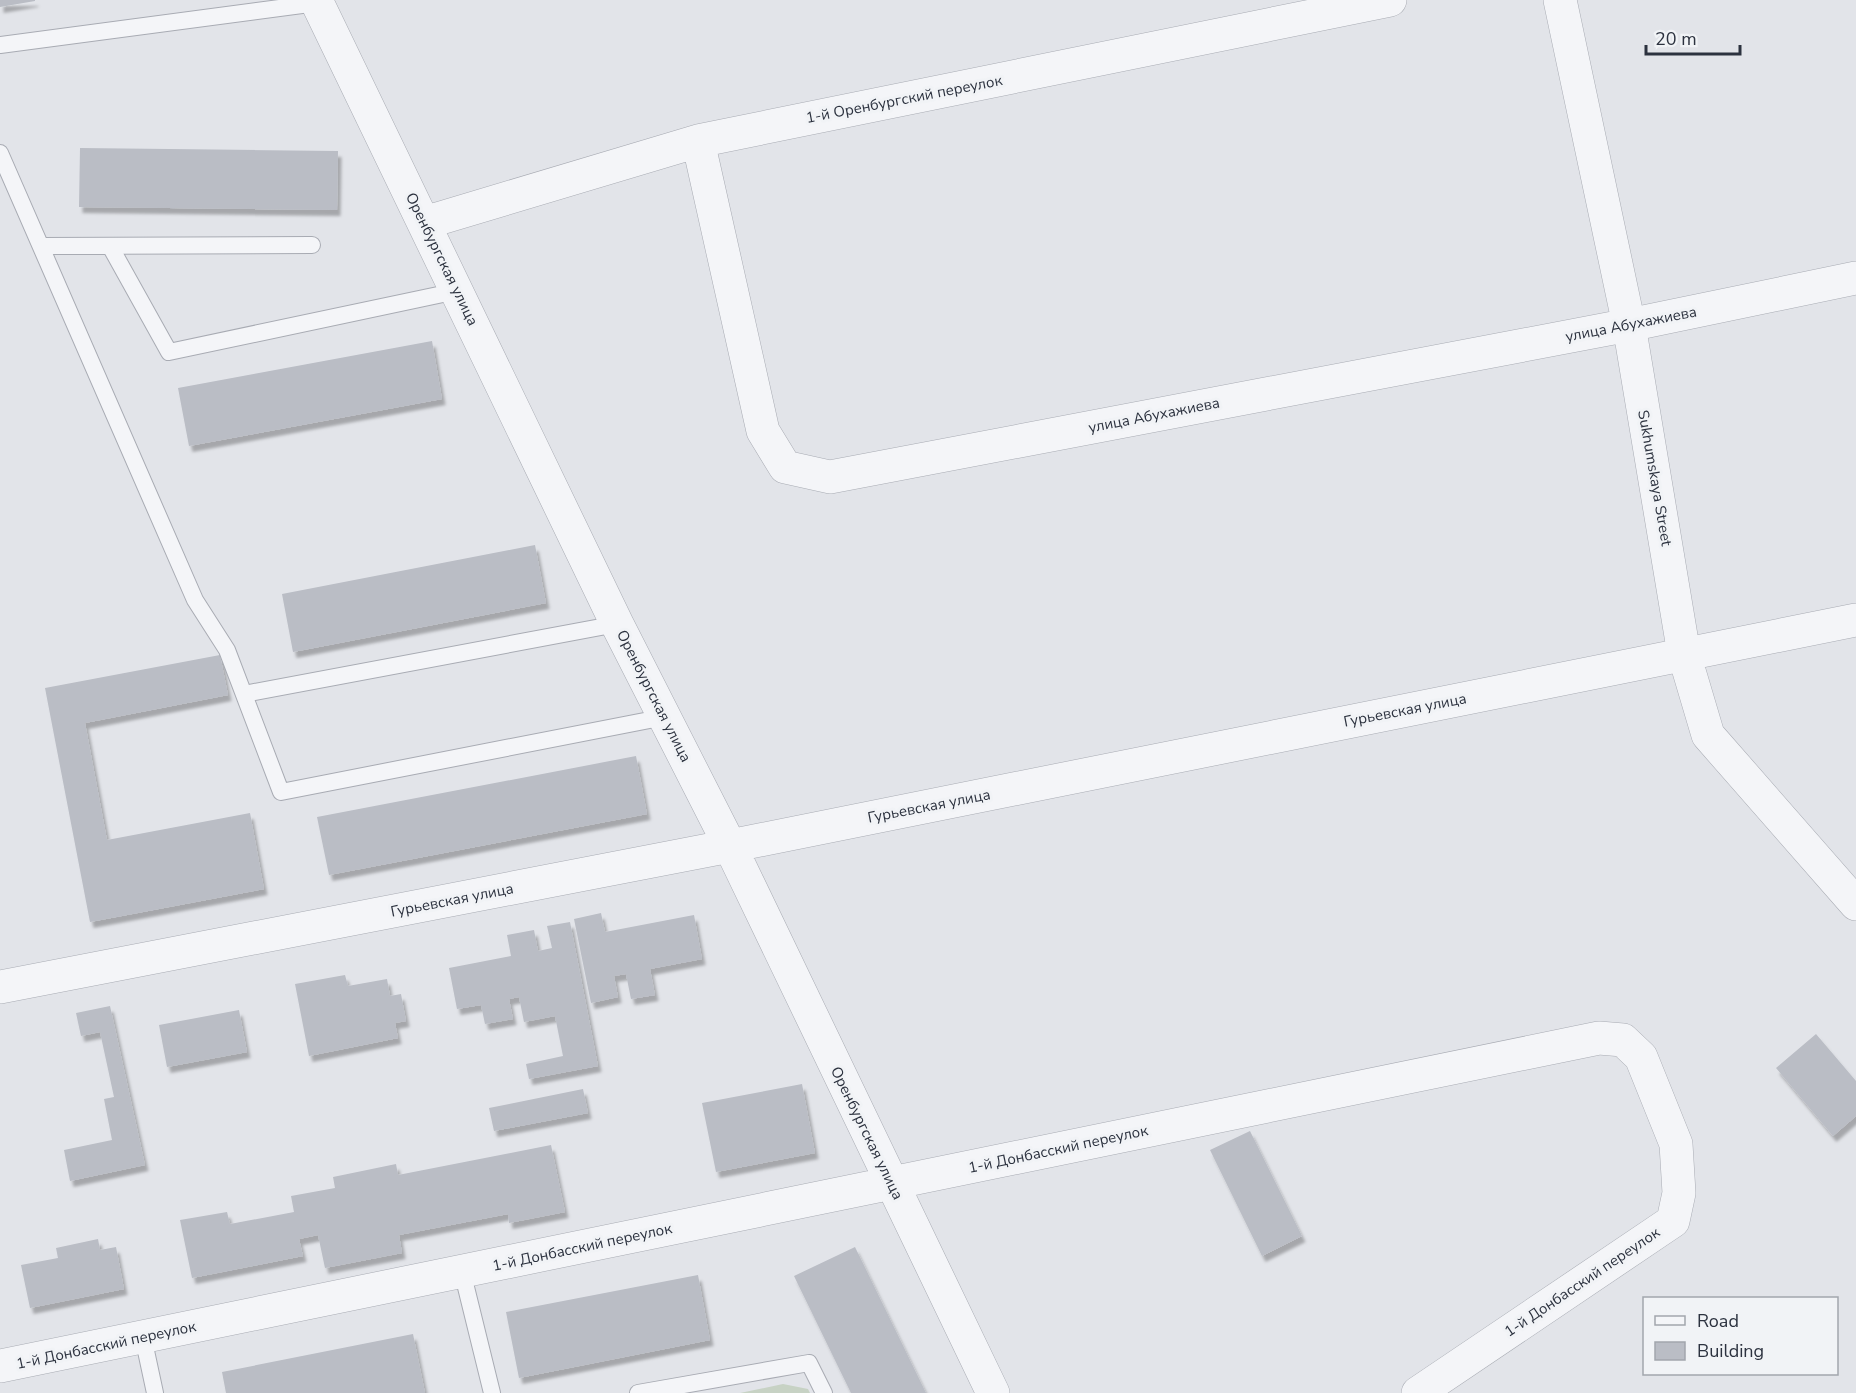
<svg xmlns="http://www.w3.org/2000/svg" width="1856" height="1393" viewBox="0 0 1856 1393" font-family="'Nunito Sans',sans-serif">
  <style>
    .green { fill: #c7d2c4 }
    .building { fill: #babdc5; filter: url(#shadow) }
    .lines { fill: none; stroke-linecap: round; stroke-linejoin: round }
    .lane-casing { stroke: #a8abb3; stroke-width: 18 }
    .street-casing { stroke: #a8abb3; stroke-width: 34 }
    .lane { stroke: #f4f5f8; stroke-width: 16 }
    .street { stroke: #f4f5f8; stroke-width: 33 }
    .labels { text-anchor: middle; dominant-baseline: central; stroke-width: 6; stroke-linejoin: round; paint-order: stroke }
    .street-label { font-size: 15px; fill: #2c323f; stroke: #f1f3f6 }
  </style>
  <defs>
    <filter id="shadow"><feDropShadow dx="3.5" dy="6" stdDeviation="1.5" flood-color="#0004"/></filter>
  </defs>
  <rect width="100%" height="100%" fill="#e2e4e9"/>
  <path class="green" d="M783,1384l25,5 2,4h-70z"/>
  <path class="building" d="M0,0h35v1l-35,6z
    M80,148l258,3 -1,59 -258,-3z
    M432,341l10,58 -253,47 -11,-58z
    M535,545l11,58 -253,49 -11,-58z
    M220,655l8,40 -143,28 22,117 143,-27 14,76 -174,33 -45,-234z
    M636,756l11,58 -318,61 -12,-58z
    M601,913l4,19 89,-17 8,44 -52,10 5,26 -24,4 -5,-25 -12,2 4,21 -27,6 -17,-84z
    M570,922l28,144 -69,13 -3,-15 37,-8 -8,-40 -31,6 -5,-25 -10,2 4,20 -28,5 -4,-19 -24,4 -8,-41 62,-12 -4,-21 27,-5 4,21 14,-3 -5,-22z
    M345,975l3,11 39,-7 3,17 11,-2 5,27 -11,2 3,15 -89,18 -14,-72z
    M110,1006l35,159 -75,16 -6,-31 48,-10 -8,-41 10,-2 -14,-65 -19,4 -5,-23z
    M239,1010l8,42 -80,15 -8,-42z
    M1816,1034l40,47v35l-23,20 -57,-68z
    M802,1084l13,69 -99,19 -14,-69z
    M583,1089l5,24 -94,18 -5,-23z
    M1250,1131l52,105 -40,20 -52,-106z
    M551,1145l14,67 -56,11 -1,-9 -109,21 3,18 -77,15 -7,-33 -19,4 4,17 -111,22 -12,-58 47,-8 3,12 64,-12 -3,-16 44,-8 -2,-11 63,-13 2,11z
    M98,1239l2,11 16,-3 8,42 -94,19 -9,-43 37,-7 -2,-10z
    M855,1247l71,146h-75l-57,-117z
    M698,1275l12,65 -191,38 -13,-66z
    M413,1334l12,59h-199l-4,-21z"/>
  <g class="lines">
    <g class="lane-casing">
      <path id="lane" d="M0,45l317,-42
        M0,153l195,447 32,50 54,142 384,-75
        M41,246l271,-1
        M110,246l59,106 288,-61
        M244,694l373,-70
        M462,1271l30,122
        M143,1337l12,56
        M638,1393l171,-30 15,30"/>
    </g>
    <g class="street-casing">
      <path id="street" d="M316,0l301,624 113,222 263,547
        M1560,0l69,325 55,329 24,81 148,169
        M698,141l65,290 22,36 45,10 799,-152 227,-47
        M424,223l274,-82 692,-141
        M0,987l730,-141 1126,-226
        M0,1366l1599,-328 24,2 18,17 35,87 3,49 -6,28 -255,172"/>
    </g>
    <use href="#lane" class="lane"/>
    <use href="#street" class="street"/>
  </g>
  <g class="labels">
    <g class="street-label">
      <text transform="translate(904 99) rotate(-11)">1-й Оренбургский переулок</text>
      <text transform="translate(442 259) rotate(64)">Оренбургская улица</text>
      <text transform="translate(1631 324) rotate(-11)">улица Абухажиева</text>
      <text transform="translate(1154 415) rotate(-11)">улица Абухажиева</text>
      <text transform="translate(1655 478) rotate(80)">Sukhumskaya Street</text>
      <text transform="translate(654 696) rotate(63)">Оренбургская улица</text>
      <text transform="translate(1405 710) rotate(-11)">Гурьевская улица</text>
      <text transform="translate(929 806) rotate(-11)">Гурьевская улица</text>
      <text transform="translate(452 900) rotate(-11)">Гурьевская улица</text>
      <text transform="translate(867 1133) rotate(64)">Оренбургская улица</text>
      <text transform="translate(1058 1149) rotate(-12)">1-й Донбасский переулок</text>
      <text transform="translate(582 1247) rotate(-12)">1-й Донбасский переулок</text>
      <text transform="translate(1582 1282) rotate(-34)">1-й Донбасский переулок</text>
      <text transform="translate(106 1345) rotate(-12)">1-й Донбасский переулок</text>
    </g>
  </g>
  <rect x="1643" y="1297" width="195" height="78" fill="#f1f3f6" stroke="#a2a6ad" stroke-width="1.5"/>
  <rect x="1655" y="1316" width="30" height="9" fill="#f4f5f8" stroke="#a2a6ad" stroke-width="1.5"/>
  <text x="1697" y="1327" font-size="18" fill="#2c323f">Road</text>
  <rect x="1655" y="1342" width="30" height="18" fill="#babdc5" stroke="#a2a6ad" stroke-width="1.5"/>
  <text x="1697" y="1357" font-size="18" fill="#2c323f">Building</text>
  <path d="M1646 45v9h94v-9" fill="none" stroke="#2c323f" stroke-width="3"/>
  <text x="1655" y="45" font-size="18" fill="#2c323f" stroke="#f1f3f6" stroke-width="4.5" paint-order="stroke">20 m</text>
</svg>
